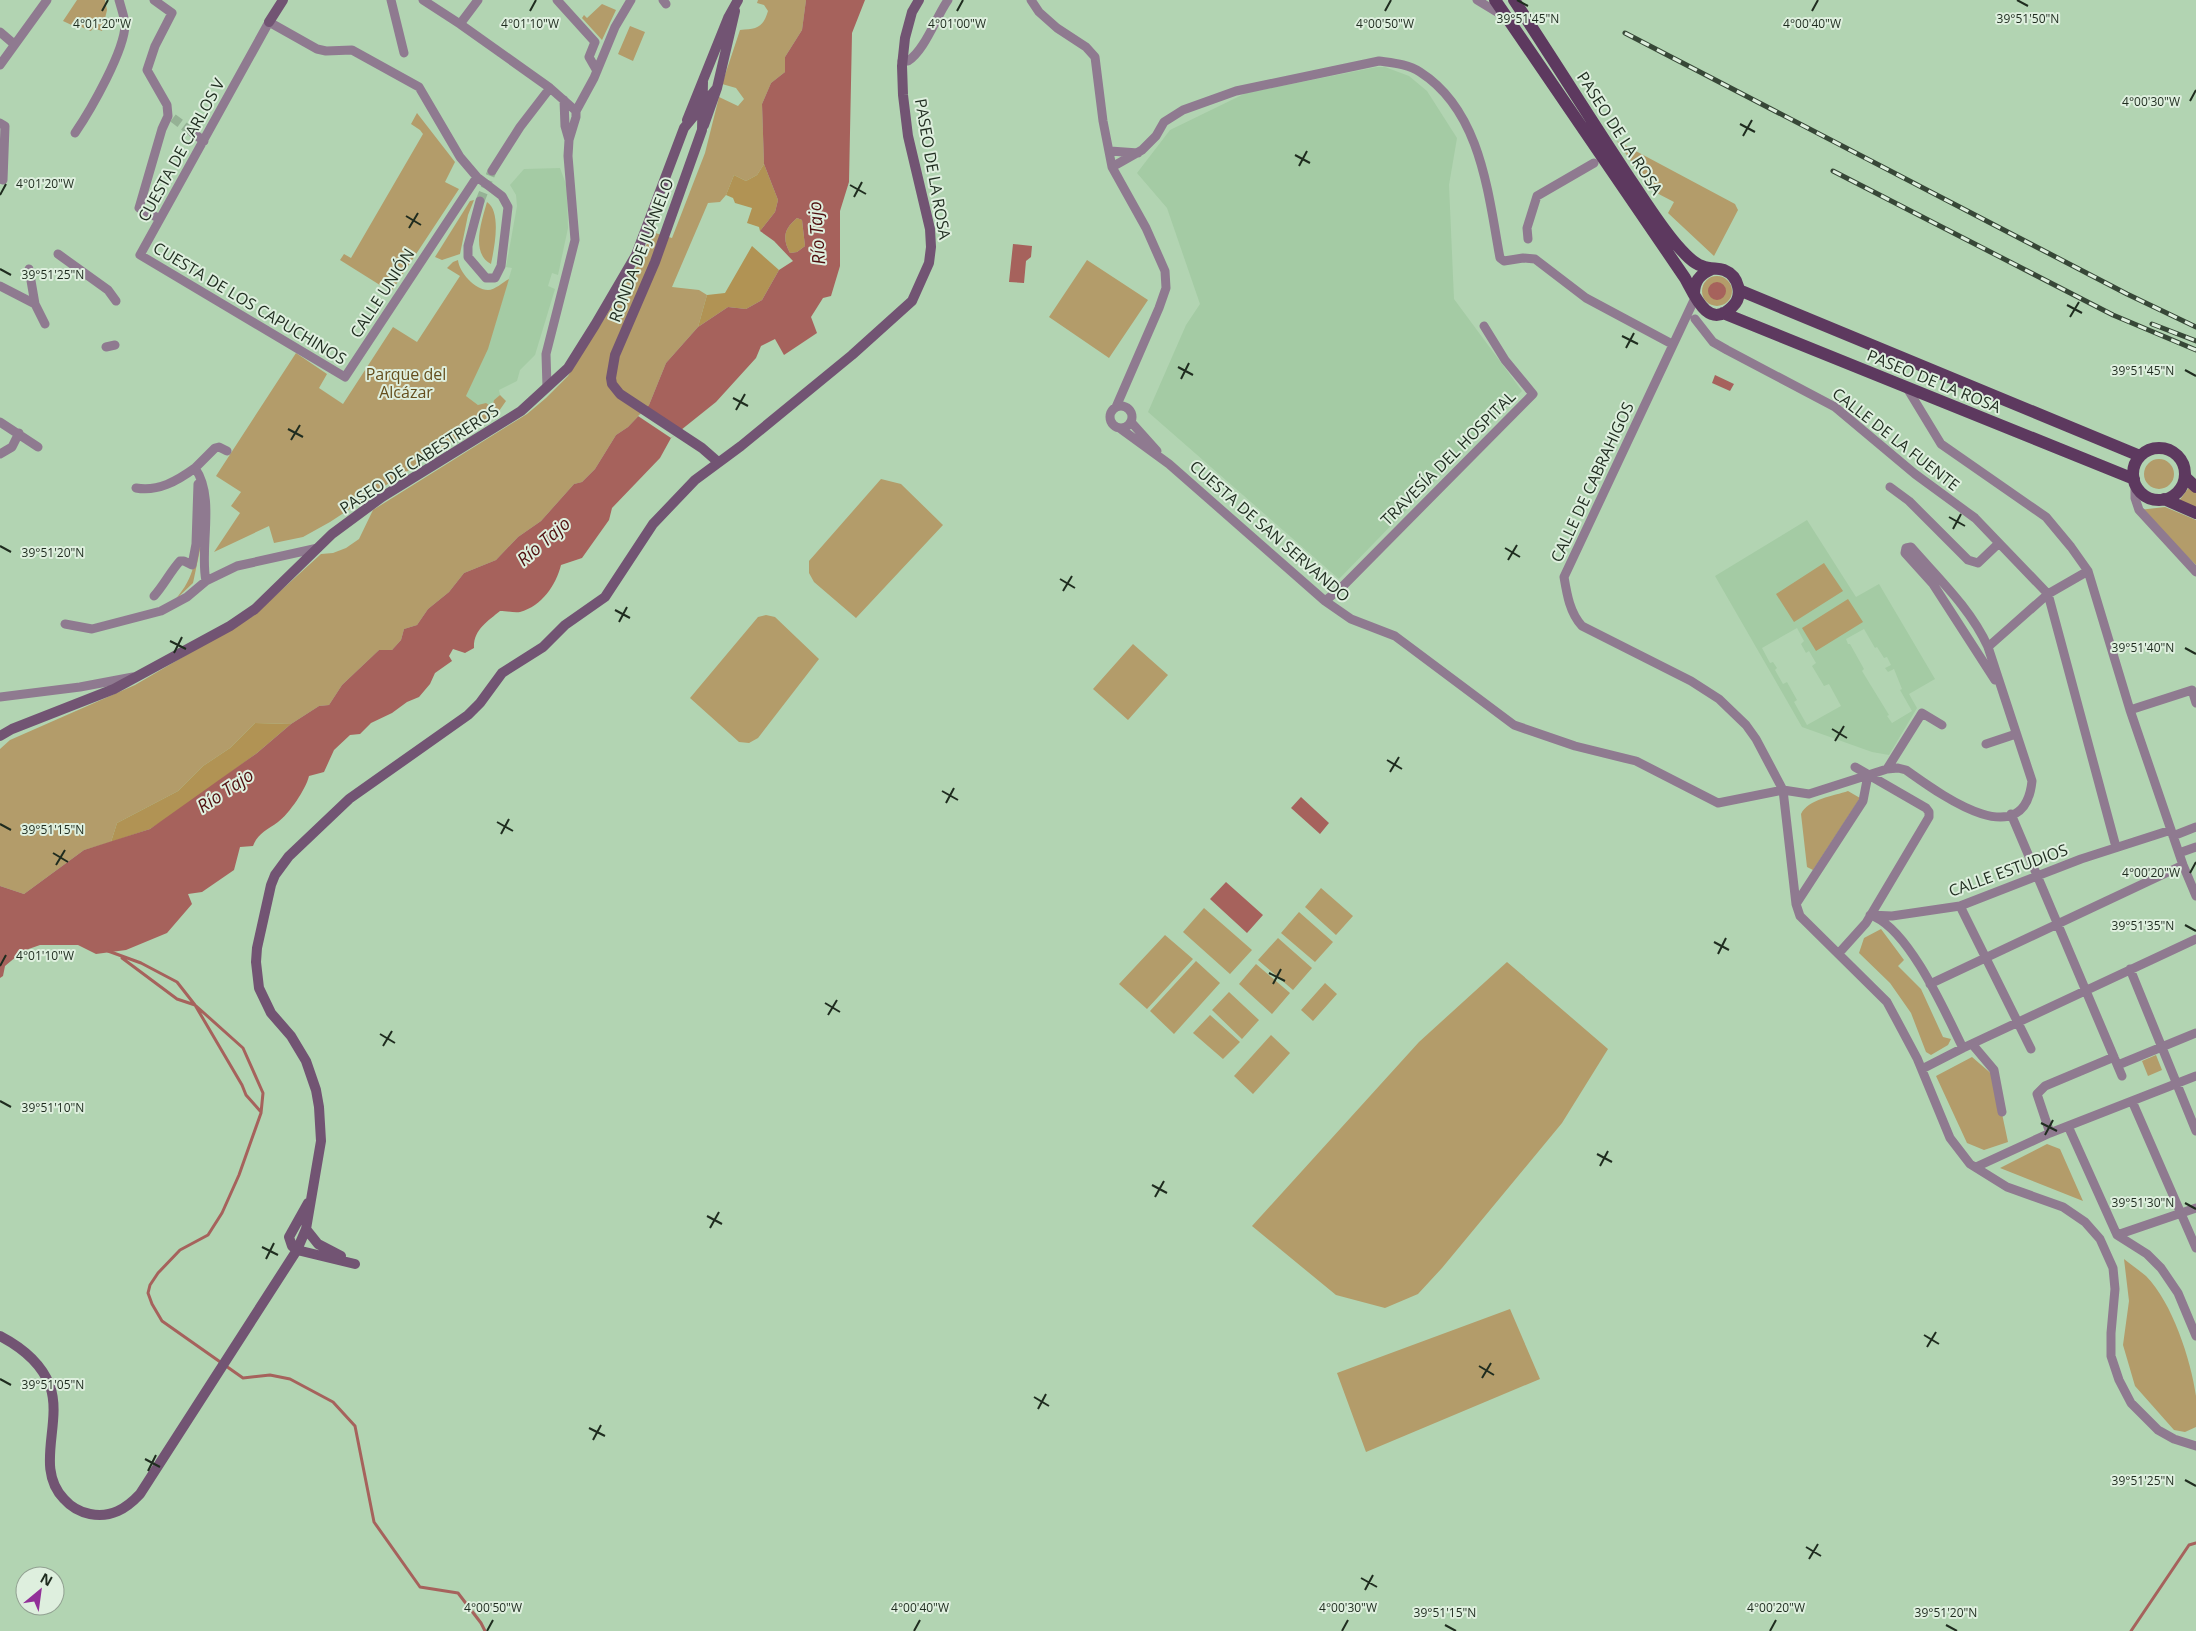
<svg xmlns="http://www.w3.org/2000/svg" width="2196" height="1631" viewBox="0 0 2196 1631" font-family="'Open Sans',sans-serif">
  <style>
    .built { fill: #a4cba4; fill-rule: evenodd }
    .green { fill: #b39c6a }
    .forest { fill: #b19354 }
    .water { fill: #a6625c; fill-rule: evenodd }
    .pier { fill: #b2d4b2 }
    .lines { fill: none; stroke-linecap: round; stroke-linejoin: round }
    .stream { stroke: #a6625c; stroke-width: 3 }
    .street-tunnel { stroke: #95b295; stroke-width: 9; stroke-dasharray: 9 4.5; stroke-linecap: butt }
    .street { stroke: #8f7a90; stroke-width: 9 }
    .secondary { stroke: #725473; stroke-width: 10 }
    .primary { stroke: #5d395f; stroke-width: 12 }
    .rail-casing { stroke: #374737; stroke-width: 5 }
    .rail { stroke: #deefde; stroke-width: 3; stroke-dasharray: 9; stroke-linecap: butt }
    .ticks { fill: none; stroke: #1f2c1f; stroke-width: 2 }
    .labels { text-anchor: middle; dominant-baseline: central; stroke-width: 4; stroke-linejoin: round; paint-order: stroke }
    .street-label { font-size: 16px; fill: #1f2c1f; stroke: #deefde }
    .park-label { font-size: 16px; fill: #644e1d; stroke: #deefde }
    .water-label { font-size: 18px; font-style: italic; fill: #4f0e0f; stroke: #deefde }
    .ticks-label { font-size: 12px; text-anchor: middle; fill: #1f2c1f; stroke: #deefde; stroke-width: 4; stroke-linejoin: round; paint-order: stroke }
  </style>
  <rect width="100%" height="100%" fill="#b2d4b2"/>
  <path class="built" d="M1377,67h8l24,9 18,15 30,47 -8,47 5,114 68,92 -183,188 -191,-167 38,-87 14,-21 -33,-96 -30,-35 33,-43 76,-37z
    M560,168l7,19 1,41 -10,47 -6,-2 -4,13 7,3 -20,66 -15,15 -3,11 -18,9 1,5 -6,5 -2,7 -14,-2 -12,-9 23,-52 23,-76 -6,-1 11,-61 -1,-11 -6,-10 14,-16z
    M1807,520l49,77 23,-13 56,95 -26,15 8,14 -28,47 -17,-3 -70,-25 -87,-151zM1797,628l7,13 -3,3 5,9 3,-2 7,12 -4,3 12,20 5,-2 12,22 -34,19 -13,-23 3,-2 -10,-18 -4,2 -8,-14 2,-2 -4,-6 -3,1 -8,-15zM1864,629l11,19 2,-1 7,11 3,-1 4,8 -6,3 3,4 6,-3 8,20 -2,1 12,21 -20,12 -5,-7 2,-1 -27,-44 2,-2 -14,-25h-2l-2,-5z"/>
  <path class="green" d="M77,0h28l2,10 -5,21 -9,-3 -2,3 -12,-5 -1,2 -15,-7z
    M758,0h48l-4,30 -17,27v15l-14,11 -9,21 2,60 -7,11 -11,6 -12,-6 -8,20 -6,7 -12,1 -36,84 27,3 8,5 -9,32 -32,36 -17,42 -21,22 -12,8 -21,34 -13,13 -8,2 -33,37 -23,16 -22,23 -32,13 -15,19 -21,17 -11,16 -13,4 -3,11 -9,10h-13l-37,35 -13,20 -10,1 -28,18 -36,-1 -25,25 -27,18 -25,25 -61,32 -6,19 -27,8 -60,44 -24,-8v-137l10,-9 125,-55 118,-69 68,-62 12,-1 13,-5 13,-9 14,-29 154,-96 19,-16 22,-22 70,-111 14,-33 20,6 33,-85 14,-56 19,9 6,-7 -8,-11 -14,-4 18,-54c17,-1 23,-2 28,-19l-4,-6 -7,-2z
    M602,4l14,6 -14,30 -20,-22 2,-3 3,3z
    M630,26l15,6 -12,29 -15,-7z
    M417,113l38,49 -10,20 14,7 -68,103 -51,-32 4,-6 7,4 72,-124 -3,-4 -9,-6z
    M1617,141l118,63 3,6 -24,46 -46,-43 6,-11 -23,-12z
    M474,200l-6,15 -8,39 -18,6 -7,-3 35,-56z
    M487,202c15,10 7,47 4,62 -21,-11 -9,-44 -4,-62z
    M458,260c1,12 17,30 30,30 7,0 15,-8 21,-11l-21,70 -22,47 12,9 8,-2 6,4 2,-7 6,-5 6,6 -7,10 -169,111 -27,15 -29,6 -5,-17 -55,26 26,-39 -9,-7 10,-14 -25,-16 80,-123 31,21 -8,14 24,16 50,-77 24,15 43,-66 -13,-8 6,-6z
    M1087,260l61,40 -39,58 -60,-41z
    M1702 291a15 15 0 1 1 30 0a15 15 0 1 1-30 0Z
    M2144 474a15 15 0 1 1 30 0a15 15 0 1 1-30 0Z
    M881,479l20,5 42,41 -87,93 -42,-36 -5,-9v-12z
    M2190,486l6,4v19l-17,-8z
    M2165,507l31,13v45l-57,-55z
    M199,525l2,20 -8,38 -19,18c23,-26 21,-43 25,-76z
    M1824,563l19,28 -49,31 -18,-28z
    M1848,599l15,23 -47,29 -14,-23z
    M766,615l9,2 44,42 -61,79 -9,5 -10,-1 -49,-44 68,-81z
    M1133,644l35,31 -40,45 -35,-31z
    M1848,791l12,7 -47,72 -6,-3 -6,-53c7,-15 33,-18 47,-23z
    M1321,888l32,28 -17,19 -31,-28z
    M1204,908l48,42 -22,24 -47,-42z
    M1299,912l34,30 -18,20 -34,-29z
    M1881,929l23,31 -6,6 23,23 22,48 8,2 -3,6 -17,10 -5,-3 -15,-39 -21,-30 -31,-30 5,-15z
    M1165,935l28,24 -46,50 -28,-25z
    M1278,938l34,30 -19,22 -35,-30z
    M1196,961l24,22 -46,51 -24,-23z
    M1507,962l101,87 -46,74 -120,145 -24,26 -33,14 -49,-13 -84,-69 167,-184z
    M1256,964l34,29 -18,21 -33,-30z
    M1325,983l12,11 -24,27 -12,-11z
    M1229,992l30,28 -17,19 -30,-29z
    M1210,1015l30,27 -17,17 -30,-26z
    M1271,1035l19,18 -37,41 -19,-18z
    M2156,1055l6,15 -14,6 -6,-15z
    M1972,1057l22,19 14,66 -24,8 -17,-7 -31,-67z
    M2047,1144l13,5 23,52 -83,-33z
    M2124,1259c7,6 15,11 22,17 26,26 45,84 50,120 0,10 0,21 0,31l-11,5 -11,-2 -39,-44 -12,-41 6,-44z
    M1510,1309l30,70 -174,73 -29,-79z"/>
  <path class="forest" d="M764,164l14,36 -3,12 -15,19 -1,-4 -12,-4 5,-15 -17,-5 -2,-5 -7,-3 8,-20 12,6 11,-6z
    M797,218l5,2 3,26 -8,6 -7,1c-8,-15 -6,-24 7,-35z
    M752,246l27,24 -17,30 -16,9 -18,-2 -30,20 9,-32 18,-2z
    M255,723l36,1 -34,29 -79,58 -28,18 -39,13 6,-19 61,-32 25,-25 27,-18z"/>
  <path class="water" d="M806,0h59l-13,33 -3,149 -9,29v55l-9,30 -8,2 -12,19 6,16 -33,22 -9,-16 -14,7 -5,12 -40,44 -45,36 -11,20 -48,50 -3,12 -27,38 -21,7c-5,20 -19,41 -41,47 -5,1 -14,-1 -20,-1 -12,10 -27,19 -26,37l-9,5 -12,-4 -4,7 3,5 -17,12 -5,11 -11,13 -12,5 -15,11 -21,10 -11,11 -10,1 -16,15 -10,22 -15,4c-3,13 -20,38 -31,46 -11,8 -20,11 -25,24l-13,1 -6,23 -32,22 -14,2 4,10 -25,29 -41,17 -30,4 -18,-9h-38l-17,6 -18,15 -2,10 -3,2v-92l24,8 60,-44 66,-21 107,-76 34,-29 28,-18 10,-1 13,-20 37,-35h13l9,-10 3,-11 13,-4 11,-16 21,-17 15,-19 32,-13 22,-23 23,-16 33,-37 8,-2 13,-13 21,-34 12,-8 21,-22 17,-42 32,-36 30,-20 18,2 16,-9 17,-30 14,-9 -19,-20 -14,-10 15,-19 3,-12 -14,-36 -2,-60 9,-21 14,-11v-15l17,-27zM797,218l5,2 3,26 -8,6 -7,1c-8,-15 -6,-24 7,-35z
    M1013,244l19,2 -1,11 -5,4 -2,22 -15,-1z
    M1708 291a9 9 0 1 1 18 0a9 9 0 1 1-18 0Z
    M1715,375l19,9 -4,7 -18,-8z
    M1301,797l28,26 -9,11 -29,-26z
    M1226,882l37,33 -16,18 -37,-34z"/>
  <path class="pier" d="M647,408l35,22 -11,8 -33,-22z"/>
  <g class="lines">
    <path class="stream" d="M108,951l33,12 36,19 18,23 48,43 20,45 -2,20 -22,62 -17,38 -14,22 -28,15 -22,23 -8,12 -2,8 4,11 10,17 81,57 27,-3 20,4 43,23 22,24 19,96 46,65 38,6 23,30 4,8
      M122,958l55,41 18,6 47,80 4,10 15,17
      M2131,1631l58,-86 7,-2"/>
    <path class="street-tunnel" d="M173,118l20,15
      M480,201l12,-30"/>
    <path class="street" d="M154,0l18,13 -17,33 -8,24 20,35 1,11 -6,13 -23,79 21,11
      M391,0l13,53
      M423,0l37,24 90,64 26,23v6l-7,23 -1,16 7,84 -29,114 1,33
      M557,0l38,42 -6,15 8,14
      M663,0l3,4
      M1031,0l8,12 18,16 29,19 9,10 8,64 9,46 34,61 19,43 1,17 -7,20 -43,99
      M1477,0l28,17
      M460,24l18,-24
      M0,32l14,12
      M902,61h6c17,-11 28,-44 40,-61
      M0,65l47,-65
      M564,100l1,26 4,14
      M576,111l18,-33 21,-51 16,-27
      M0,123l5,3 -2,54 -3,-1
      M75,133c15,-22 51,-84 50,-110 -1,-7 -4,-16 -6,-23
      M193,133l11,8
      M1110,151l28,2
      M1112,167l30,-17 14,-14 8,-14 19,-12 53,-19 143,-30c14,2 29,3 41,11 61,39 68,121 80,186l4,3 19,-3 12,1 51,39 86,46
      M492,171l28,-44 30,-39
      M477,177l-132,200 -205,-122 129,-233 48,27 9,2 26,-1 67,37 41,70 17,20 25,19 6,11 -7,59 -6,12h-9l-18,-21v-11l12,-45
      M1528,239l-1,-11 10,-32 57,-33
      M58,254l50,36 8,11
      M0,286l35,18 -6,-35
      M1695,298l-131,279c3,18 6,36 18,49l109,55 28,18 27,26 10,14 27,51 13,114 4,12 87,86 30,56 33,80 20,26 37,23 56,20 22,15 15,17 13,29 2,21 -4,44v23l8,24 12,23 27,27 16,9 22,7
      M35,304l10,20
      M1695,319l18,23 14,8 108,57 80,67 60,44 73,76 68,253
      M106,347l9,-2
      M1907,388l34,56 105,73 25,30 17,24 42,139 53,155 13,31
      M1110 417a11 11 0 1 1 22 0a11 11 0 1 1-22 0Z
      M0,422l38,25
      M1131,422l26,29
      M1121,429l48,35 156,137 26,18 44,17 119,89 61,21 61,15 82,42 65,-13 26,4 78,-25 11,-1 8,2c30,21 118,88 126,11l-44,-134 60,-53 40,-23
      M0,454l12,-7 7,-14
      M2135,484v14l4,12 57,62
      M1890,487l19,14 59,59 10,3 21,-20
      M136,488c22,4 41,-7 59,-20
      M206,581c-7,-33 10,-83 -11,-113l20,-20 4,-1 8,4
      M154,596c10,-11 16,-24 26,-35h4l8,4 4,-21 2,-60
      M1325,601l16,-13 192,-194 -28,-34 -21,-34
      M65,624l27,5 69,-18 26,-14 19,-16 31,-15 81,-18
      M1988,647c-17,-38 -50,-69 -77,-100l-5,1 -1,5 28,31 62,96
      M0,697l80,-10 53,-10
      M2130,710l62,-20 4,13
      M1986,744l30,-10
      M1887,769l35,-56 20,12
      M2011,814l111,262
      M2173,836l23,-9
      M2179,853l17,-6
      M1796,904l67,-103 5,-26
      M1960,906l71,143
      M1870,915l22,1 68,-10 121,-47 90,-29
      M1875,917c36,17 70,95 88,131
      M1839,953l27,-30 63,-106v-5l-3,-4 -71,-41
      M2130,969l66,162
      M1930,984l253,-119
      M1972,1044l22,26 8,42
      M2118,1065l78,-32
      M1922,1069l41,-21 233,-109
      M2132,1101l64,147
      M2068,1126l49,109 30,19 14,14 17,25 18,43
      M2050,1133l-13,-39 8,-8 69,-29
      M1976,1167l74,-34 146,-57
      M2117,1235l79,-27"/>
    <path class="secondary" d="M269,22l14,-22
      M703,82l-1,48 -47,132 -40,93 -4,23 1,6 8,10 82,54 16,14
      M687,120l41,-102 10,-18
      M704,125l13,-37 18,-77
      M0,736l12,-7 102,-40 116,-63 25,-17 77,-75 50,-37 139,-86 47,-43 27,-43 41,-70 48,-127 33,-40
      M308,1203l-19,34 3,9 5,4 58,14
      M306,1229l12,15 23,12
      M0,1336c21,11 41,26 50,50 13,37 -16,82 14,113 7,8 16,13 26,15 21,4 36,-5 50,-20l157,-244 9,-21 15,-88 -2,-34 -3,-17 -10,-29 -15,-25 -20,-23 -12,-25 -3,-26 1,-14 14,-63 4,-10 14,-19 60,-57 119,-84 12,-12 22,-30 41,-26 22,-22 40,-28 48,-73 42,-44 46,-34 111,-91 60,-54 17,-38 2,-16 -1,-18 -22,-93 -5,-41 -1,-29 3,-28 7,-26 7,-12"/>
    <path class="primary" d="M1495,0l190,278c9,16 23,53 47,29 12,-11 7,-31 -8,-37 -7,-2 -15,-1 -22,-4 -10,-3 -19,-14 -26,-22 -17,-20 -31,-43 -46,-65 -39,-59 -77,-120 -116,-179
      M1739,290l401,166
      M1694,294c0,-13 6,-20 18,-25
      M1723,313l411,166
      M2133 474a26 26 0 1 1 52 0a26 26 0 1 1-52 0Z
      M2185,477l11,10
      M2164,499l32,14"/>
    <g class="rail-casing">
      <path id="rail" d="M1625,33l502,261 69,33
        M1833,171l280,144 83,35
        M2152,324l44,17"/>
    </g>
    <use href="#rail" class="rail"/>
  </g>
  <path class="ticks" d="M1517,0l11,6M2017,0l11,6M102,11l6,-11M530,11l6,-11M957,11l6,-11M1385,11l6,-11M1812,11l6,-11M2190,101l6,-11M1740,124l15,8M1743,136l9,-16M1295,155l15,8M1299,166l8,-15M850,185l16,9M0,195l6,-11M854,197l8,-15M406,216l15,9M409,228l9,-15M0,269l11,6M2067,305l15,8M2070,317l9,-15M1622,336l16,8M1626,348l8,-15M1178,367l15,8M2185,370l11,6M1181,379l8,-16M733,398l15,8M736,410l9,-16M288,429l15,8M291,440l9,-15M1949,517l16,9M1953,529l8,-15M0,546l11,6M1505,548l15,9M1508,560l9,-15M1060,579l15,9M1063,591l9,-15M615,610l15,8M619,622l8,-15M170,641l16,8M2185,648l11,6M174,653l8,-16M1832,729l15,9M1835,741l9,-15M1387,760l15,9M1390,772l9,-15M942,791l16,9M946,803l8,-15M497,822l16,9M0,824l11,6M501,834l8,-15M53,853l15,9M56,865l9,-15M2190,873l6,-11M2185,925l11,6M1714,942l15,8M1718,954l8,-16M0,966l6,-11M1269,973l16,8M1273,984l8,-15M825,1003l15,9M828,1015l9,-15M380,1034l15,9M383,1046l9,-15M0,1101l11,6M2041,1123l16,8M2045,1135l8,-15M1597,1154l15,8M1600,1166l8,-15M1152,1185l15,8M1155,1197l9,-16M2185,1203l11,6M707,1216l15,8M710,1228l9,-16M262,1247l16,8M266,1259l8,-16M1924,1335l15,9M1927,1347l9,-15M1479,1366l15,9M1482,1378l9,-15M0,1379l11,6M1034,1397l15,9M1038,1409l8,-15M589,1428l16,8M593,1440l8,-15M145,1459l15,8M148,1471l8,-16M2185,1480l11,6M1806,1547l15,9M1809,1559l9,-15M1361,1578l16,9M1365,1590l8,-15M1445,1625l11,6M1946,1625l11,6M487,1631l6,-11M914,1631l6,-11M1342,1631l6,-11M1770,1631l6,-11"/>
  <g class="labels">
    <g class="street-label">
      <text transform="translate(1620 133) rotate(57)">PASEO DE LA ROSA</text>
      <text transform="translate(181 150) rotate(-61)">CUESTA DE CARLOS V</text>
      <text transform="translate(933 169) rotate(80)">PASEO DE LA ROSA</text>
      <text transform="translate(641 250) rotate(-69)">RONDA DE JUANELO</text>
      <text transform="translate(382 293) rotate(-57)">CALLE UNIÓN</text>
      <text transform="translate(250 303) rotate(31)">CUESTA DE LOS CAPUCHINOS</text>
      <text transform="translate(1934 381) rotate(22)">PASEO DE LA ROSA</text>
      <text transform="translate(1896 439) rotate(38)">CALLE DE LA FUENTE</text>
      <text transform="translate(1448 458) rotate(-45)">TRAVESÍA DEL HOSPITAL</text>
      <text transform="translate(419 459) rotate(-33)">PASEO DE CABESTREROS</text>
      <text transform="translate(1592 482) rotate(-65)">CALLE DE CABRAHIGOS</text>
      <text transform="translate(1270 531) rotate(41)">CUESTA DE SAN SERVANDO</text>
      <text transform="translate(2008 870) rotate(-20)">CALLE ESTUDIOS</text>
    </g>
    <g class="park-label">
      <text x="406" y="374">Parque del<tspan x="406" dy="18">Alcázar</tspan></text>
    </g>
    <g class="water-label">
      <text transform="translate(816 233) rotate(-94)">Río Tajo</text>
      <text transform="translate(543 541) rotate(-41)">Río Tajo</text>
      <text transform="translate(225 790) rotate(-34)">Río Tajo</text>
    </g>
  </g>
  <g class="ticks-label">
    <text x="1528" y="23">39°51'45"N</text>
    <text x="2028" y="23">39°51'50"N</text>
    <text x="102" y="28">4°01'20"W</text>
    <text x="530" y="28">4°01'10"W</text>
    <text x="957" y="28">4°01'00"W</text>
    <text x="1385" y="28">4°00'50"W</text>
    <text x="1812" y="28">4°00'40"W</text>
    <text x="2151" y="106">4°00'30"W</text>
    <text x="45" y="188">4°01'20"W</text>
    <text x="53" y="279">39°51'25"N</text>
    <text x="2143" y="375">39°51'45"N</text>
    <text x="53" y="557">39°51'20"N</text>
    <text x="2143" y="652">39°51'40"N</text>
    <text x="53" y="834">39°51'15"N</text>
    <text x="2151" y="877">4°00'20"W</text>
    <text x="2143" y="930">39°51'35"N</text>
    <text x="45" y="960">4°01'10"W</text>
    <text x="53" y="1112">39°51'10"N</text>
    <text x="2143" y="1207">39°51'30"N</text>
    <text x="53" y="1389">39°51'05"N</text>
    <text x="2143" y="1485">39°51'25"N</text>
    <text x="493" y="1612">4°00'50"W</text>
    <text x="920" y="1612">4°00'40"W</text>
    <text x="1348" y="1612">4°00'30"W</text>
    <text x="1776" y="1612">4°00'20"W</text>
    <text x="1445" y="1617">39°51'15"N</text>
    <text x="1946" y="1617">39°51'20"N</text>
  </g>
  <g transform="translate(40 1591) rotate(29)"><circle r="24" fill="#deefde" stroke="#92a192"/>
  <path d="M0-4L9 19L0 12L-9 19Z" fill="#913098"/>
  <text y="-8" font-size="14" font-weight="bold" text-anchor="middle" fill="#1f2c1f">N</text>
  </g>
</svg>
